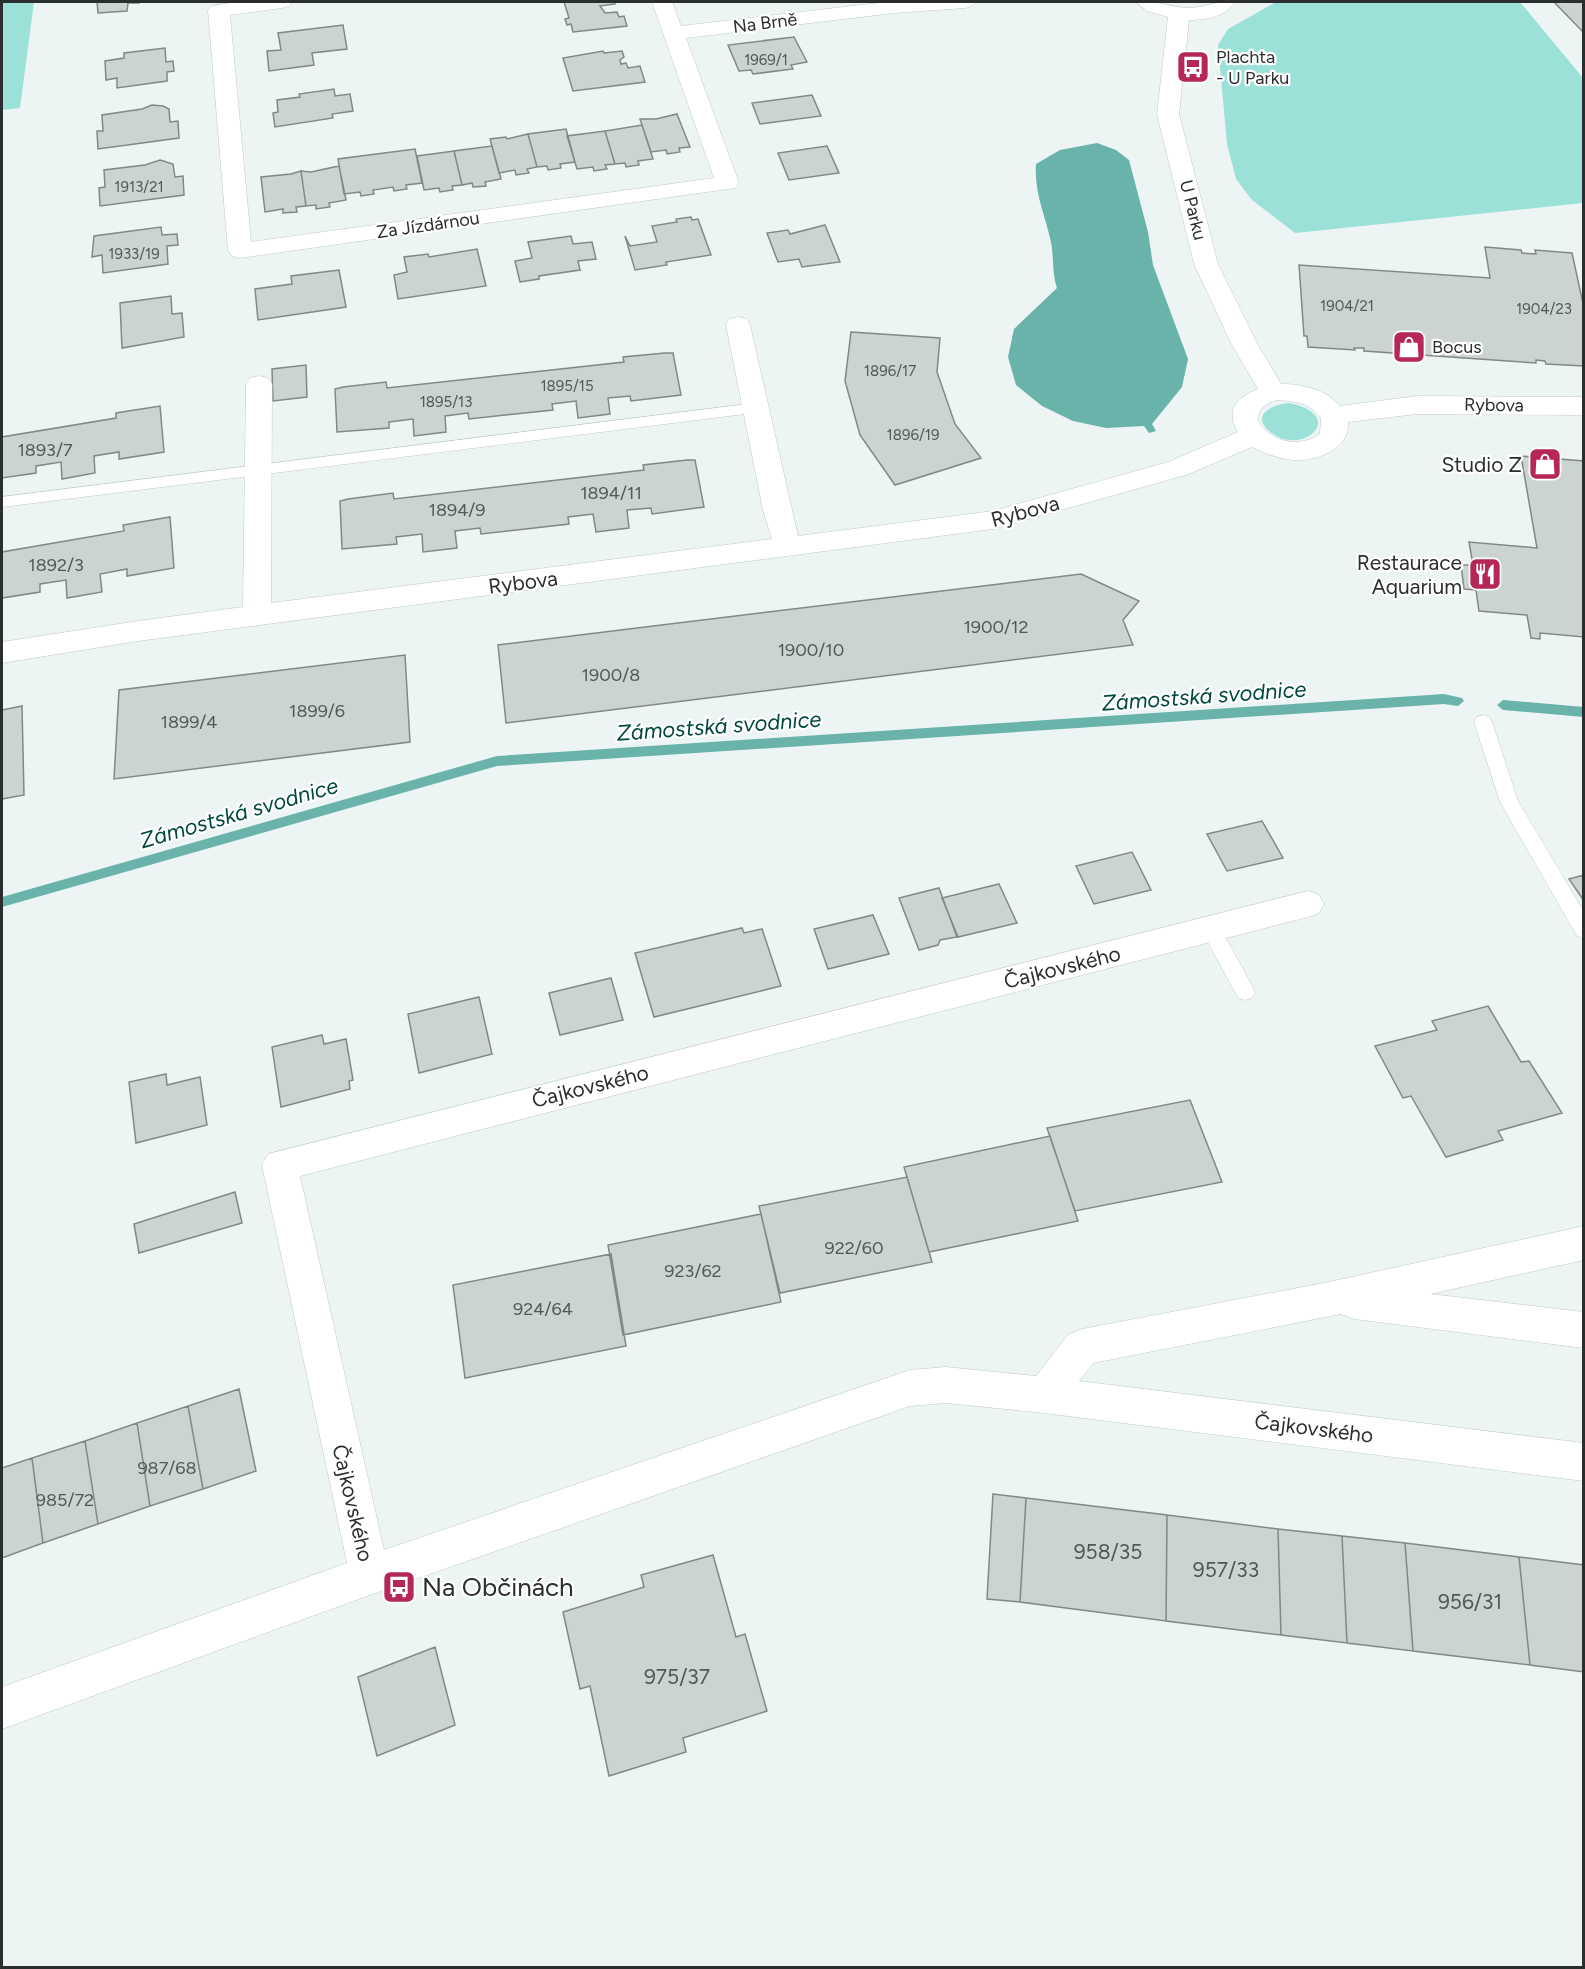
<svg xmlns="http://www.w3.org/2000/svg" width="1585" height="1969" viewBox="0 0 1585 1969" font-family="Figtree,sans-serif">
  <style>
    .green { fill: #9be1d8 }
    .water { fill: #69b3aa }
    .lines { fill: none; stroke-linecap: round; stroke-linejoin: round }
    .stream { fill: #69b3aa; fill-rule: evenodd }
    .building { fill: #cbd4d2; stroke: #818988; stroke-width: 1.5 }
    .lane-casing { stroke: #c0c9c7; stroke-width: 1 }
    .street-casing { stroke: #c0c9c7; stroke-width: 1 }
    .lane { fill: #fff; fill-rule: evenodd }
    .street { fill: #fff; fill-rule: evenodd }
    .labels { text-anchor: middle; dominant-baseline: central; stroke-width: 4.5; stroke-linejoin: round; paint-order: stroke }
    .far-number-label { font-size: 15px; fill: #535857 }
    .far-street-label { font-size: 18px; fill: #2b2e2e; stroke: #fff }
    .far-poi-label { font-size: 18px; fill: #2b2e2e; stroke: #fff; text-anchor: start }
    .number-label { font-size: 18px; fill: #535857 }
    .poi-label { font-size: 21px; fill: #2b2e2e; stroke: #fff; text-anchor: end }
    .street-label { font-size: 21px; fill: #2b2e2e; stroke: #fff }
    .near-number-label { font-size: 21px; fill: #535857 }
    .water-label { font-size: 22px; font-style: italic; fill: #004741; stroke: #fff }
    .near-poi-label { font-size: 26px; fill: #2b2e2e; stroke: #fff; text-anchor: start }
  </style>
  <rect width="100%" height="100%" fill="#ecf5f4"/>
  <path class="green" d="M2,2h32l-14,106 -18,2z
    M1276,2h244l63,76v125l-288,30 -43,-33 -16,-21 -9,-35 -9,-99 10,-16z
    M1289,403c62,13 10,57 -21,27 -17,-16 6,-26 21,-27z"/>
  <path class="water" d="M1097,143l19,7 13,10 19,72 5,33 35,94 -6,28 -30,37 4,7 -7,2 -5,-7 -38,2 -33,-7 -31,-15 -26,-21 -8,-28 6,-28 43,-41c-5,-15 -3,-30 -6,-46 -6,-28 -17,-49 -15,-78l24,-14z"/>
  <g class="lines">
    <path class="stream" d="M1444,694l18,4 2,3 -6,5 -14,-2 -947,62 -495,141v-10l495,-141z
      M1503,700l81,7v10l-81,-7 -6,-5z"/>
  </g>
  <path class="building" d="M97,2h42v1h-11l-1,8 -29,2z
    M564,2h50l1,2 -15,2 5,7 12,-1 2,5 5,-1 3,10 -54,6 -2,-8 -4,1 -2,-6 4,-1z
    M1554,2h30v31z
    M343,25l4,24 -35,4 2,12 -45,6 -2,-20 14,-1 -3,-17z
    M794,37l13,25 -16,3 2,4 -40,5 -2,-4 -12,1 -11,-26z
    M165,48l1,14 7,-1 1,10 -7,1v9l-50,7v-10l-11,2 -1,-19 19,-3v-5z
    M603,51l1,2 18,-2 2,6 -4,3 1,4 5,-1 2,5 12,-2 5,16 -72,9 -10,-33z
    M334,89l1,7 15,-2 3,17 -21,3 1,4 -58,9 -2,-14 5,-1 -1,-12 23,-3 -1,-3z
    M812,95l9,21 -61,8 -8,-21z
    M152,105l11,1 6,3 1,13 8,-1 1,17 -81,11 -1,-18h6l-1,-16 40,-6z
    M677,114l13,33 -11,1 1,4 -13,2 -1,-4 -15,2 -11,-33h16z
    M642,125l11,34 -15,2 1,4 -13,2 -1,-4 -10,1 -10,-33z
    M566,129l9,33 -15,2 1,4 -13,2 -1,-4 -10,1 -9,-33z
    M605,131l10,33 -10,1 2,4 -13,2 -1,-4 -16,2 -10,-33z
    M528,134l9,33 -10,2 2,4 -13,2 -1,-5 -16,3 -9,-34 16,-2 1,2z
    M492,146l9,33 -16,3 1,4 -13,1 -1,-4 -10,2 -8,-34z
    M827,146l12,27 -50,7 -11,-27z
    M415,149l7,34 -16,2 1,4 -13,2 -1,-4 -20,3 1,4 -13,2 -1,-4 -16,2 -6,-35z
    M454,151l8,34 -10,1 1,4 -13,2 -1,-4 -15,2 -7,-34z
    M160,160l13,4 2,13 8,-1 1,19 -84,11 -1,-18 6,-1 -1,-17 41,-5z
    M339,166l7,34 -17,3 1,4 -14,2v-4l-10,1 -5,-35 10,1z
    M301,171l5,35 -10,1 1,5 -14,1v-4l-18,3 -4,-35 30,-3z
    M691,217l1,3 6,-1 13,36 -45,7 1,3 -32,5 -10,-34 5,10 27,-4 -5,-16 25,-4 -1,-3z
    M825,225l15,37 -38,5 -3,-8 -21,3 -11,-29 21,-3 2,4z
    M161,227l1,8 15,-1 1,11 -11,1 1,18 -65,9 -1,-18 -10,2 2,-21z
    M571,236l2,8 19,-2 4,17 -18,2 2,9 -41,6v3l-19,3 -5,-21 17,-3 -4,-16z
    M1485,247l36,3 1,3 14,1 -1,-4 37,3 12,55v58l-38,-2 -1,-3 -9,-1v3l-172,-12v-3h-10l1,2 -47,-3 -1,-11h-3l-5,-71 191,13z
    M477,249l9,37 -88,13 -4,-24 13,-3 -3,-15 24,-3 1,3z
    M339,270l7,37 -88,13 -3,-31 37,-5 -1,-8z
    M171,296l1,18 10,-1 2,24 -62,11 -2,-45z
    M851,332l89,6 -3,34 18,52 26,34 -86,27 -35,-50 -15,-54z
    M665,353h8l8,42 -50,6 -1,-5 -22,2 2,16 -32,4 -2,-17 -24,3 1,6 -84,9 -1,-6 -23,3 1,16 -32,4 -1,-17 -24,3v6l-52,4 -2,-43 8,-2 43,-5 1,6 237,-26 -1,-5z
    M306,365l1,32 -34,4 -1,-32z
    M160,406l4,46 -45,7v-7l-25,4 1,17 -33,6 -1,-17 -25,4v7l-34,5v-41l114,-19v-5z
    M1521,456l63,5v176l-44,-4v6l-9,-1 -4,-23 -48,-4 -3,-21 -12,-1 -3,-24h12l-4,-23 68,6z
    M687,460h8l9,47 -52,7 -1,-6 -24,2 2,18 -33,4 -3,-18 -25,3 1,7 -88,10 -1,-6 -25,3 2,17 -34,4 -1,-18 -26,3 1,7 -55,5 -2,-48 8,-2 45,-6 1,6 250,-29 -1,-5z
    M170,517l4,51 -47,8v-7l-27,5 2,18 -35,6 -1,-18 -26,4v8l-38,6v-46l122,-21 -1,-6z
    M1081,574l58,27 -16,19 10,25 -627,78 -8,-78z
    M405,655l5,87 -296,37 5,-89z
    M22,706l2,89 -22,4v-89z
    M1262,821l21,37 -56,13 -20,-37z
    M1132,852l19,38 -57,14 -18,-38z
    M1584,875v26l-15,-22z
    M999,884l18,39 -59,14 -16,-39z
    M939,888l18,49 -17,3 -2,5 -19,5 -20,-52z
    M873,915l16,39 -61,15 -14,-40z
    M742,928l2,5 18,-4 19,57 -127,31 -19,-64z
    M611,978l12,42 -63,15 -11,-42z
    M479,997l13,57 -73,19 -11,-59z
    M1488,1006l33,56 8,-1 33,52 -64,18 5,9 -57,17 -35,-61 -8,2 -28,-52 62,-16 -5,-9z
    M322,1035l2,9 22,-5 7,41 -4,1 1,8 -69,18 -9,-60z
    M166,1074l1,11 33,-8 7,48 -71,18 -7,-61z
    M1190,1100l32,82 -147,29 -28,-83z
    M1050,1136l28,85 -149,31 -25,-85z
    M907,1177l25,85 -152,31 -21,-87z
    M235,1192l7,31 -103,30 -5,-29z
    M761,1214l20,88 -158,33 -15,-90z
    M611,1254l15,92 -161,32 -12,-93z
    M239,1389l17,82 -53,18 -15,-83z
    M188,1406l15,83 -53,17 -13,-83z
    M137,1423l13,83 -52,18 -13,-83z
    M85,1441l13,83 -55,19 -11,-85z
    M32,1458l11,85 -41,15v-90z
    M993,1494l33,4 -6,104 -33,-3z
    M1026,1498l141,17 -1,106 -146,-19z
    M1167,1515l111,14 3,106 -115,-14z
    M1278,1529l64,7 5,107 -66,-8z
    M1342,1536l63,7 8,108 -66,-8z
    M1405,1543l114,14 11,108 -117,-14z
    M713,1555l23,82 9,-3 22,77 -84,27 3,14 -77,24 -19,-90 -10,3 -17,-77 81,-25 -3,-12z
    M1519,1557l65,8v107l-54,-7z
    M435,1647l20,78 -78,31 -19,-79z"/>
  <g class="lines">
    <g class="lane-casing">
      <path id="lane" d="M756,403l8,5 -3,4 -759,95v-10z
        M1483,715l6,2 3,5 26,79 66,111v26l-7,-2 -77,-134 -26,-80 3,-5z
        M1211,921l7,2 34,63 3,6 -3,6 -7,2 -7,-2 -34,-63 -3,-6 3,-6z"/>
    </g>
    <g class="street-casing">
      <path id="street" d="M236,2h56l-3,4 -7,2 -52,7 21,227 463,-64 -62,-176h20l9,24 206,-24h88l-3,4 -7,2 -71,5 -208,25 53,145 -4,5 -495,70 -8,-2 -4,-5 -20,-241 4,-4z
        M1136,2c20,-2 33,5 52,6 18,0 27,-8 47,-6 -10,15 -29,18 -46,18l-10,94 39,150 40,81 23,39c22,0 44,5 59,22l77,-10 167,1v18l-167,-1 -69,8c3,27 -33,40 -55,38 -14,-1 -28,-7 -41,-13l-66,28 -193,54 -855,112 -136,22v-21l136,-21 105,-14 3,-223 4,-6 9,-2 9,2 4,6 -1,219 501,-64 -9,-29 -37,-185 3,-6 9,-2 9,2 3,6 48,211 195,-25 175,-49 70,-30c-13,-22 -2,-34 20,-43l-26,-44 -38,-81 -37,-150 11,-97 -21,-6zM1276,400c18,1 34,2 45,18l-1,16c-19,14 -49,9 -62,-13 0,-13 7,-16 18,-21z
        M1308,891l11,4 5,9 -5,9 -11,4 -1008,259 84,374 526,-180 36,-3 90,9 33,-42 13,-5 247,-47 255,-56v34l-154,34 154,18v36l-230,-29 -13,-5 -248,49 -14,18 505,62v38l-540,-68 -98,-10 -36,3 -540,189 -368,134v-42l345,-124 -85,-398 6,-11z"/>
    </g>
    <use href="#lane" class="lane"/>
    <use href="#street" class="street"/>
  </g>
  <defs>
    <g id="bus-square" transform="scale(1.725)"><rect x="-9" y="-9" width="18" height="18" rx="4" fill="#b62759" stroke="#fff"/><path d="M-5-6H5V4H4V6H2V4H-2V6H-4V4H-5ZM-3.5-4V0h7V-4ZM-3.5 1.2v1.5H-2V1.2ZM2 1.2v1.5H3.5V1.2Z" fill="#fff"/></g>
    <g id="shop-square" transform="scale(1.725)"><rect x="-9" y="-9" width="18" height="18" rx="4" fill="#b62759" stroke="#fff"/><path d="M-5-2.5h2.3a2.7 3.5 0 0 1 5.4 0H5L5.5 6h-11ZM-1.5-2.5h3a1.5 2.3 0 0 0-3 0Z" fill="#fff"/></g>
    <g id="restaurant-square" transform="scale(1.725)"><rect x="-9" y="-9" width="18" height="18" rx="4" fill="#b62759" stroke="#fff"/><path d="M-5-6h1v4h1v-4h1v4h1v-4h1v5L-1.5 .5V6h-2V.5L-5-1ZM5-6V6H3V1.5H1.5Q1.5-4 5-6Z" fill="#fff"/></g>
  </defs>
  <g fill-rule="evenodd">
    <use href="#bus-square" x="1193" y="67"/>
    <use href="#shop-square" x="1409" y="347"/>
    <use href="#shop-square" x="1545" y="464"/>
    <use href="#restaurant-square" x="1485" y="574"/>
    <use href="#bus-square" x="399" y="1587"/>
  </g>
  <g class="labels">
    <g class="far-number-label">
      <text x="766" y="60">1969/1</text>
      <text x="139" y="187">1913/21</text>
      <text x="134" y="254">1933/19</text>
      <text x="1347" y="306">1904/21</text>
      <text x="1544" y="309">1904/23</text>
      <text x="890" y="371">1896/17</text>
      <text x="567" y="386">1895/15</text>
      <text x="446" y="402">1895/13</text>
      <text x="913" y="435">1896/19</text>
    </g>
    <g class="far-street-label">
      <text transform="translate(765 23) rotate(-7)">Na Brně</text>
      <text transform="translate(1193 210) rotate(76)">U Parku</text>
      <text transform="translate(428 225) rotate(-8)">Za Jízdárnou</text>
      <text transform="translate(1494 405) rotate(1)">Rybova</text>
    </g>
    <g class="far-poi-label">
      <text x="1216" y="57">Plachta<tspan x="1216" dy="21">- U Parku</tspan></text>
      <text x="1432" y="347">Bocus</text>
    </g>
    <g class="number-label">
      <text x="45" y="450">1893/7</text>
      <text x="611" y="493">1894/11</text>
      <text x="457" y="510">1894/9</text>
      <text x="56" y="565">1892/3</text>
      <text x="996" y="627">1900/12</text>
      <text x="811" y="650">1900/10</text>
      <text x="611" y="675">1900/8</text>
      <text x="317" y="711">1899/6</text>
      <text x="189" y="722">1899/4</text>
      <text x="854" y="1248">922/60</text>
      <text x="693" y="1271">923/62</text>
      <text x="543" y="1309">924/64</text>
      <text x="167" y="1468">987/68</text>
      <text x="65" y="1500">985/72</text>
    </g>
    <g class="poi-label">
      <text x="1522" y="464">Studio Z</text>
      <text x="1462" y="562">Restaurace<tspan x="1462" dy="24">Aquarium</tspan></text>
    </g>
    <g class="street-label">
      <text transform="translate(1025 511) rotate(-15)">Rybova</text>
      <text transform="translate(523 582) rotate(-7)">Rybova</text>
      <text transform="translate(1062 967) rotate(-14)">Čajkovského</text>
      <text transform="translate(590 1086) rotate(-14)">Čajkovského</text>
      <text transform="translate(1314 1428) rotate(7)">Čajkovského</text>
      <text transform="translate(353 1503) rotate(77)">Čajkovského</text>
    </g>
    <g class="near-number-label">
      <text x="1108" y="1551">958/35</text>
      <text x="1226" y="1569">957/33</text>
      <text x="1470" y="1601">956/31</text>
      <text x="677" y="1676">975/37</text>
    </g>
    <g class="water-label">
      <text transform="translate(1204 696) rotate(-4)">Zámostská svodnice</text>
      <text transform="translate(719 726) rotate(-4)">Zámostská svodnice</text>
      <text transform="translate(239 813) rotate(-16)">Zámostská svodnice</text>
    </g>
    <g class="near-poi-label">
      <text x="422" y="1587">Na Občinách</text>
    </g>
  </g>
  <rect width="1585" height="1969" fill="none" stroke="#2b2e2e" stroke-width="6"/>
</svg>
